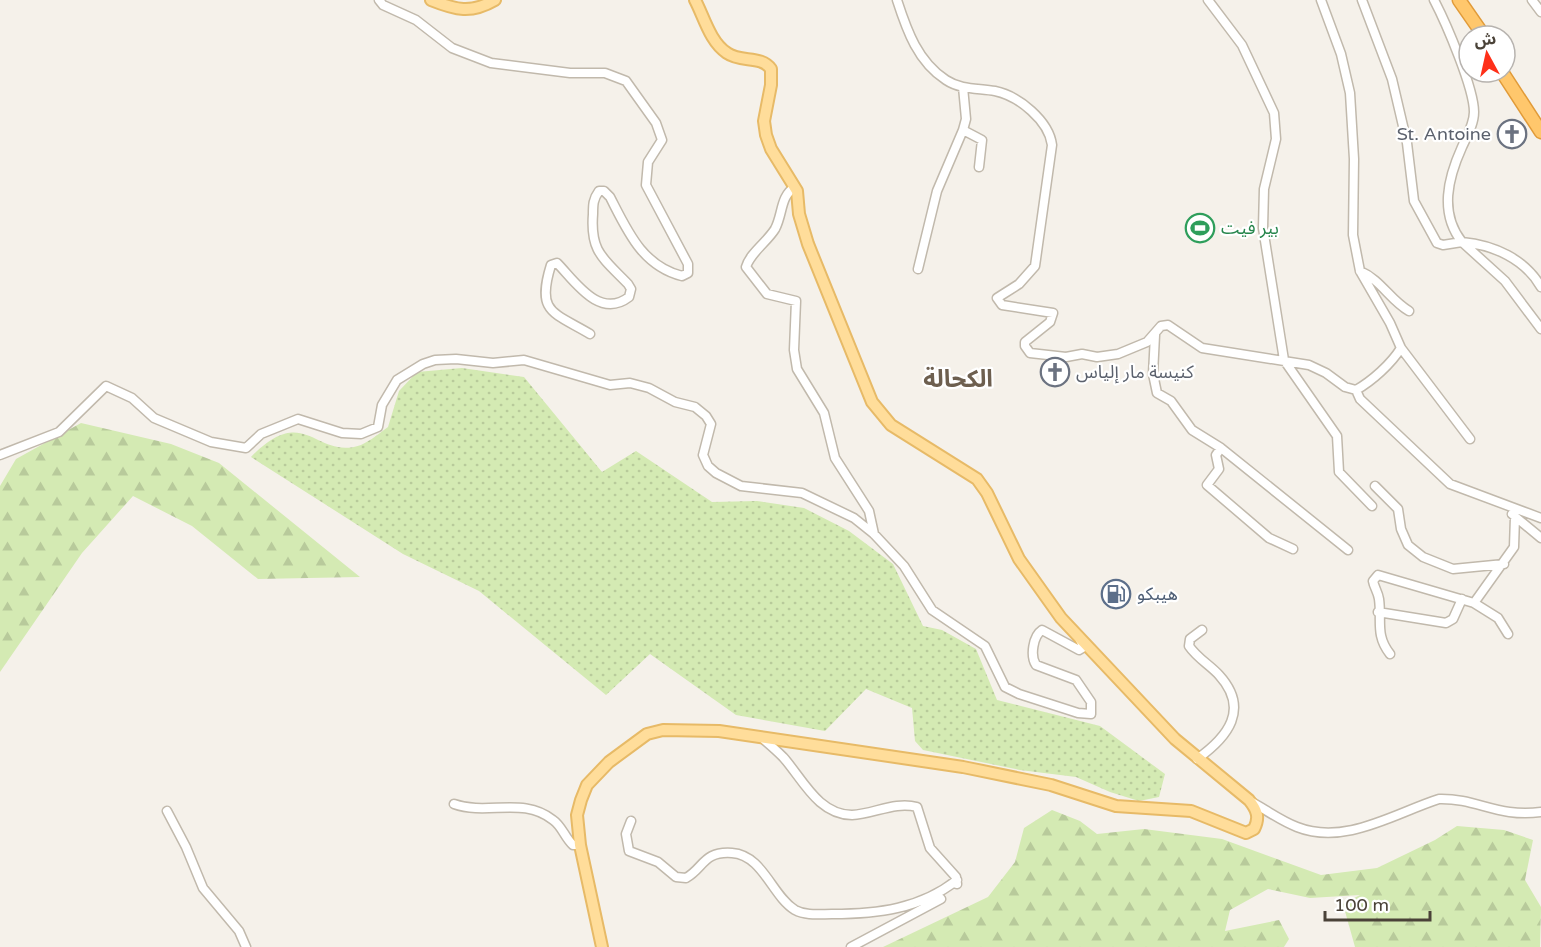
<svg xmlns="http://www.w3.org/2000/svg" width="1541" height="947" viewBox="0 0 1541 947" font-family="'Varela Round','Noto Sans Arabic',sans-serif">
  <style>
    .grass { fill: url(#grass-dots) }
    .forest { fill: url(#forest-firs) }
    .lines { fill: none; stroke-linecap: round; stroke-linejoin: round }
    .minor-casing { stroke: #c1b9ac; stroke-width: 11 }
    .major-casing { stroke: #e7ba67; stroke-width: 14 }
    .highway-casing { stroke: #e19b39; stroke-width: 15 }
    .minor { stroke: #fff; stroke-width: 8 }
    .major { stroke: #ffdd9a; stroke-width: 10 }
    .highway { stroke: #ffc76c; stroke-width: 12 }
    .labels { text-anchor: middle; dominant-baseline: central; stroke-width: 4.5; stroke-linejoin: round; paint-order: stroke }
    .worship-label { font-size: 18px; fill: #5b616d; stroke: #fff; text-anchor: end }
    .leisure-label { font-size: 18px; fill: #27864d; stroke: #fff; text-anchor: start }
    .service-label { font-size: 18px; fill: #4e5e75; stroke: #fff; text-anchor: start }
    .district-label { font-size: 24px; font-weight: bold; fill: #6d5f4f; stroke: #fff }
  </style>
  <defs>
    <pattern id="grass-dots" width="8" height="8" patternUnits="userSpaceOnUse" patternTransform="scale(1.5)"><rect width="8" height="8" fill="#d4eab3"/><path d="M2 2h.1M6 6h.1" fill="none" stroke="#b8ca9b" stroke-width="1.8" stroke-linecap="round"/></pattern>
    <pattern id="forest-firs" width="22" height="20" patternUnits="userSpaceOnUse" patternTransform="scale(1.5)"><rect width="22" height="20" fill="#d4eab3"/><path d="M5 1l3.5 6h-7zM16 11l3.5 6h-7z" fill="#b8ca9b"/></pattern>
  </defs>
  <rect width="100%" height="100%" fill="#f5f1ea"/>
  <path class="grass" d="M462,368l62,9 78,95 34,-21 76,51 45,-1 47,7 45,23 44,33 30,62 19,4 34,19 21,51 103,26 65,48 -6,23 -20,4 -29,-9 -34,-15 -56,-7 -97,-20 -8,-9 -3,-33 -46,-19 -41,42 -89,-16 -86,-61 -44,41 -127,-104 -76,-37 -152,-97c55,-56 64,4 110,-12 9,-4 19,-12 27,-18l11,-36 18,-19z"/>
  <path class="forest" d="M81,423l90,21 48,19 141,114 -102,2 -66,-53 -59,-30 -51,57 -82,119v-186l16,-27z
    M1052,810l28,11 17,13 47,-5 78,10 99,36 56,-7 58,-28 22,-14 47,4 29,10 -8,40 16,27 -1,40h-185l-12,-43 17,-9 -50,3 -42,-9 -38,21 -5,21 54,-11 10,19 -5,8h-401l105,-50 27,-35 9,-34z"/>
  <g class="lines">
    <g class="minor-casing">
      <path id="minor" d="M379,0l4,5 33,15 36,28 39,15 79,10h35l21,8 30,42 6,17 -14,22 -2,23 42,79v9l-6,3c-40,-10 -55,-46 -72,-79l-6,-6h-5c-6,8 -6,14 -6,23 -3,38 10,44 35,70l3,5 -2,8c-30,23 -55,-17 -72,-34l-6,2c-15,48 2,47 39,69
        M897,0c10,31 21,62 49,80 15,10 33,8 49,11 24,5 54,30 57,54l-17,121 -16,18 -22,14 5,7 51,8 -3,9 -25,20v4l5,7 36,4 16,-3 15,3 21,-3 29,-12 14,-16 7,-1 34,23 107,17 17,8 19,14 11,3 4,9 90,85 91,34
        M1208,0l34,45 32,68 2,26 -12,50 -1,39 21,132 53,76 2,36 33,34
        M1321,0l20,54 9,39 4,66 -1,76 7,36 30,52 11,25 69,91
        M1362,0l30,79 15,64 7,58 23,42 6,2 19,-3 43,39 36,48
        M1434,0c12,23 40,88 40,112 0,12 -7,24 -12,35 -14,31 -23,66 0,95 32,3 63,17 79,45
        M1532,0l9,12
        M963,130l19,10 -3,27
        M795,187c-15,9 -12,27 -20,42 -8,13 -25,24 -29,38l21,27 29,7 -2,49 3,19 27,44 11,45 34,53 5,23
        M918,269l19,-78 26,-61 3,-11 -3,-32
        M1360,271c21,9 30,29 49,40
        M1155,335l-2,39 4,19 14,8 21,29 29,18 127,102
        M1356,390c16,-9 35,-26 45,-42
        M1221,448l-5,7 3,14 -12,16 62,53 24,11
        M0,455l59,-23 47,-46 26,12 22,20 57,24 35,6 15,-14 37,-15 44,14 19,1 17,-7 4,-22 15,-25 26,-16 12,-4 21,-1 37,4 31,-3 86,25 20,-2 19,5 26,14 20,5 11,9 5,8 -8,31 5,11 8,7 25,13 61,7 52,25 20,16 30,32 28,44 53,36 20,41 14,7 59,19 13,1v-12l-15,-22 -40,-15c-6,-9 -3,-29 6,-35l37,20 5,-3 -4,-7
        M1375,486l23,23 3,20 7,16 15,12 30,12 51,-5
        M1512,514l29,24
        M1474,603l40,-56 1,-30
        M1378,612l68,11 7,-4 9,-20
        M1390,654c-15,-19 -8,-33 -11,-55 -1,-7 -5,-12 -6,-18l5,-6 96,28 24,15 10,16
        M762,738c7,6 14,12 21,19 19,21 35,58 69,58 22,-1 43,-14 65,-8l13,41 26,29 1,7
        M1197,759c31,-22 53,-50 22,-84 -9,-10 -22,-17 -30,-29l1,-7 12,-9
        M1252,802c14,8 29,19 45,25 48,19 98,-14 142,-28 38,-1 59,19 102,13
        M454,804c34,12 69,-8 99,16 9,6 12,18 20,25h7
        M167,811l19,36 17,41 36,43 7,16
        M631,821l-5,13 3,17 29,11 18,15 10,1c18,-10 17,-27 46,-25 31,2 40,43 63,57 11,6 25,4 37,4 46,0 88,-5 125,-34
        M851,947l90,-48"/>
    </g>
    <g class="major-casing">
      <path id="major" d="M431,0c25,10 40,14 64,0
        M602,947l-22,-102 -3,-30 4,-15 6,-15 22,-23 38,-28 16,-4 56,1 244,36 88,18 65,21 75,5 55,22 8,-4c6,-12 3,-19 -5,-29l-74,-61 -114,-121 -42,-59 -32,-66 -10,-14 -86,-54 -19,-23 -64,-158 -9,-30 -2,-23 -26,-42 -5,-14 -2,-14 7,-36v-16c-10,-14 -30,-6 -44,-16 -17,-11 -23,-36 -32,-53"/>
    </g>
    <g class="highway-casing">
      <path id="highway" d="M1459,0l25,36
        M1502,72l39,60"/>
    </g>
    <use href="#minor" class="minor"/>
    <use href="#major" class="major"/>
    <use href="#highway" class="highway"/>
  </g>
  <defs>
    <g id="church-ring" transform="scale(1.5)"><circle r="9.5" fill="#fff" stroke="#6b7280" stroke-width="1.5"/><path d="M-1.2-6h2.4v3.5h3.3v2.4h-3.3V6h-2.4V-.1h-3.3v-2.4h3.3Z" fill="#6b7280"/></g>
    <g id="stadium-ring" transform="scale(1.5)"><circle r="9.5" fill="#fff" stroke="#2e9e5b" stroke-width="1.5"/><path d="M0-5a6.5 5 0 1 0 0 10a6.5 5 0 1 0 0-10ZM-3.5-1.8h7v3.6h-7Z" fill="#2e9e5b"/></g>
    <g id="fuel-ring" transform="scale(1.5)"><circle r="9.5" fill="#fff" stroke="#5c6f8a" stroke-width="1.5"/><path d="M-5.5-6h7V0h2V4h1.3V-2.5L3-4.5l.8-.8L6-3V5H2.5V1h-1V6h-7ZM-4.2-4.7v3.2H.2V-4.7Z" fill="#5c6f8a"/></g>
  </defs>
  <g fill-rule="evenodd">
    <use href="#church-ring" x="1512" y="134"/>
    <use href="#stadium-ring" x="1200" y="228"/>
    <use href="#church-ring" x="1055" y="372"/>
    <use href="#fuel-ring" x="1116" y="594"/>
  </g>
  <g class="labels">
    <g class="worship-label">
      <text x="1491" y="134">St. Antoine</text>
      <text x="1076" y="372" text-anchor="start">كنيسة مار إلياس</text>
    </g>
    <g class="leisure-label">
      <text x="1221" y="228">بير فيت</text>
    </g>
    <g class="service-label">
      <text x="1137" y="594">هيبكو</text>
    </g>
    <g class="district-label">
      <text x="958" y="379">الكحالة</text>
    </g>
  </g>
  <g transform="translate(1487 54) rotate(352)"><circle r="28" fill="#ffffff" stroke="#b7b3af" stroke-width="1.5"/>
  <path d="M0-4.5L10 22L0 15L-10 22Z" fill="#fe3019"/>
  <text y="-9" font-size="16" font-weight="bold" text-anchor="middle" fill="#4a4238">ش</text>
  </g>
  <path d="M1325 911v9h105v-9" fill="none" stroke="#4a4238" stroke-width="3"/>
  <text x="1334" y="911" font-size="18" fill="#4a4238" stroke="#ffffff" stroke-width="4.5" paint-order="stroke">100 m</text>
</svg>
